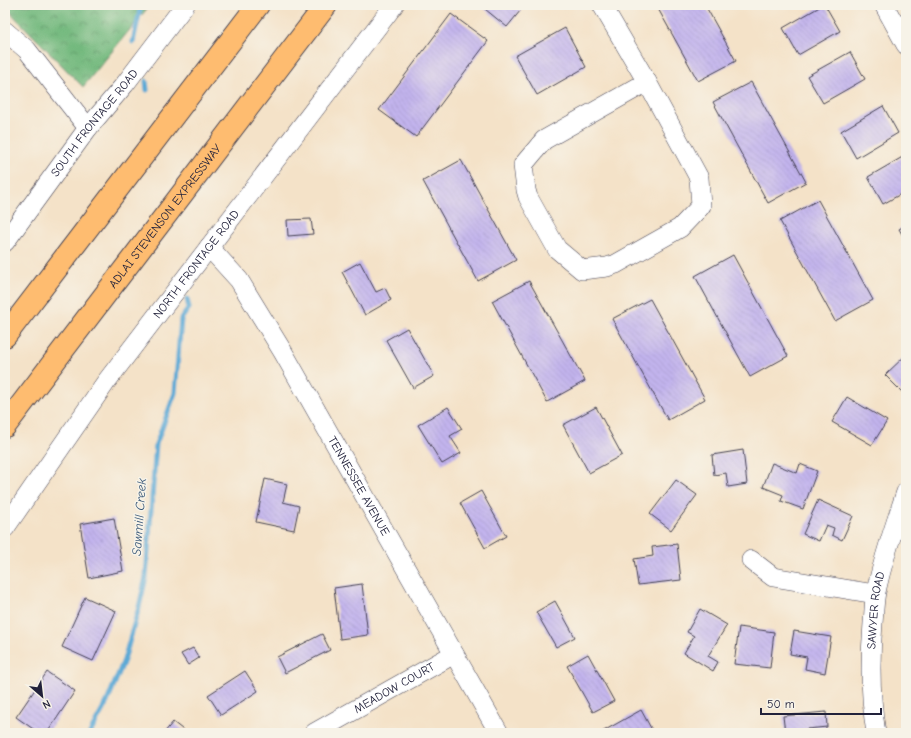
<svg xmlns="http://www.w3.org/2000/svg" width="911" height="738" viewBox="0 0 911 738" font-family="'Comic Neue',sans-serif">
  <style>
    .forest { fill: url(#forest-crowns); stroke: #4a6e5c }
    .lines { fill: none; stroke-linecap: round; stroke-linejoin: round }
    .stream { stroke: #5ca9d5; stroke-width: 5 }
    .building { fill: url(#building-back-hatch) }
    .lane-casing { stroke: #423f50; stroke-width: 10 }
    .street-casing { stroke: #423f50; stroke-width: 20 }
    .highway-casing { stroke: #423f50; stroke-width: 24 }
    .lane { stroke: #fff; stroke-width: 9 }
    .street { stroke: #fff; stroke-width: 19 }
    .highway { stroke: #febc70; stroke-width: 22 }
    .labels { text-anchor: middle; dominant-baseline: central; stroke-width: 3; stroke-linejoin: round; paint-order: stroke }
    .street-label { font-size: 12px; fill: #22223b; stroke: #f7f3e8 }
    .water-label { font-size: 13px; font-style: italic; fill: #395879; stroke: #f7f3e8 }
  </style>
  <defs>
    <pattern id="forest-crowns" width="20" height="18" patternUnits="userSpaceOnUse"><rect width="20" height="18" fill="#73b97e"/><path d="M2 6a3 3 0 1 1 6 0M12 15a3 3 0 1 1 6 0" fill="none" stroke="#5e9668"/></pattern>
    <pattern id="building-back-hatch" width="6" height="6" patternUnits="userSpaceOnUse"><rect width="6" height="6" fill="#c2b4ed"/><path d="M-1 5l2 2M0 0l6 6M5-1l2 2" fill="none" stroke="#a69acc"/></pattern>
  </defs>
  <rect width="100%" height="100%" fill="#f7f3e8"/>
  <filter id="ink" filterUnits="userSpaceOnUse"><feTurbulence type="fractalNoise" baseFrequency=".025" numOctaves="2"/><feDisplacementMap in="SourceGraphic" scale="8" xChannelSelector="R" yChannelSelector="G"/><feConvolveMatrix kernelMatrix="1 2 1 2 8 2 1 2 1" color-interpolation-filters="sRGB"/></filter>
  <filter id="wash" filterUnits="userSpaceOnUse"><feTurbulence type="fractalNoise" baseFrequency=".012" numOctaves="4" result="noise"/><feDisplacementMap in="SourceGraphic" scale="16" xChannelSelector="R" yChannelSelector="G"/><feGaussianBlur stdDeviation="0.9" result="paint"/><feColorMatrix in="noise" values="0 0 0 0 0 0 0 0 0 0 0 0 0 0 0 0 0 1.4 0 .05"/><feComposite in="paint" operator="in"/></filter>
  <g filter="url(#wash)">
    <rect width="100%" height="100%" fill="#f4e2c8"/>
    <path class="forest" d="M5,5h145l-67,82 -78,-80z"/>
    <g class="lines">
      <path class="stream" d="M133,42l8,-37
        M146,81l1,9
        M90,733l17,-31 17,-42 15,-53 7,-30 10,-133 19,-51 6,-74 8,-11 -2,-9"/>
    </g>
    <g id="blocks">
      <path class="building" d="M480,5h45l-18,22z
        M656,5h49l31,56 -38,20z
        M823,5h2l15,26 -42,24 -15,-27z
        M451,14l37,27 -72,96 -37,-27z
        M565,28l21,39 -49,28 -22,-39z
        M850,52l15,27 -42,24 -16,-27z
        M751,82l55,100 -38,21 -55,-101z
        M883,106l15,27 -42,25 -15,-27z
        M906,155v36l-23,13 -15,-27z
        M461,160l55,100 -38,21 -55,-100z
        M818,200l55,100 -38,21 -55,-100z
        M311,219l2,15 -25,2 -1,-16z
        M906,225v16l-7,-12z
        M733,255l55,101 -38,21 -55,-101z
        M360,262l16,30 9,-4 6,12 -26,15 -23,-43z
        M529,281l56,100 -38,21 -55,-101z
        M650,299l55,100 -37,21 -56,-101z
        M407,328l27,48 -21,12 -27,-48z
        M906,355v41l-21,-21z
        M847,397l40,24 -15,24 -40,-23z
        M448,407l14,22 -12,7 11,17 -19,11 -24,-39z
        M596,407l26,48 -33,18 -26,-48z
        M743,450l4,34 -19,3 -2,-14 -12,2 -2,-20z
        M772,463l25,10 3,-9 17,7 -14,38 -22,-8 2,-6 -20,-8z
        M265,479l22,5 -4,18 16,4 -5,24 -38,-8z
        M676,480l21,15 -26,35 -21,-16z
        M481,491l25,45 -21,12 -25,-45z
        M818,500l35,16 -11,24 -10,-5 2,-7 -8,-3 -7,16 -16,-7z
        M114,518l9,53 -34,7 -9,-54z
        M677,544l4,36 -43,5 -4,-26 19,-3 -1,-9z
        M362,584l6,51 -28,4 -6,-51z
        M85,597l31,14 -23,50 -31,-14z
        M555,601l20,36 -19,10 -20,-35z
        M700,609l27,16 -19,31 10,6 -5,9 -29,-18 10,-17 -7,-4z
        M739,627l35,5 -4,36 -36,-4z
        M794,631l37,6 -6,36 -20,-4 2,-12 -17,-3z
        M322,634l8,16 -45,23 -8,-16z
        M193,648l6,10 -11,7 -7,-11z
        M588,654l26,47 -21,11 -26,-46z
        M245,671l13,20 -37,24 -13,-20z
        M47,672l28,19 -28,42h-8l-23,-16z
        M641,710l11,20 -6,3h-46z
        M826,712l1,15 -20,2 1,4h-23l-2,-17z
        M173,722l14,11h-23z"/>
    </g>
  </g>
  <g filter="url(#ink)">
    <use href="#blocks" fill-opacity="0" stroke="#423f50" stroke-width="1"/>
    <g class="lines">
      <g class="lane-casing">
        <path id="lane" d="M894,24l12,-6"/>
      </g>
      <g class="street-casing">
        <g id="street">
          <path d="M602,5l45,77"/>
          <path d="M884,5l22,40"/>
          <path d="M5,31l22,19 61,78"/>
          <path d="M647,82l52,96 2,28 -21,22 -64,36 -9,3 -25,3 -25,-21 -29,-52 -2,-7 -3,-25 21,-25z"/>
          <path id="s1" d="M5,242l83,-114 37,-44 60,-79"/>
          <path id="s2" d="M209,247l30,33 44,72 216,381"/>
          <path id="s3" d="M5,528l101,-146 288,-377"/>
          <path d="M751,560l22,17 102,17"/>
          <path id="s4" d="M314,733l140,-79"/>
          <path id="s5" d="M876,733c-6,-36 -6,-74 -3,-110 1,-10 1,-21 3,-31 7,-34 19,-67 30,-100"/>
        </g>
      </g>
      <g class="highway-casing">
        <g id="highway">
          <path d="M5,336l253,-331"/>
          <path id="s6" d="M5,426l321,-421"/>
        </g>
      </g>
      <use href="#lane" class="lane"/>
      <use href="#street" class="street"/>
      <use href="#highway" class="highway"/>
    </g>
  </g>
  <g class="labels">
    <g class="street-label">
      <text stroke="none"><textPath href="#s1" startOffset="149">SOUTH FRONTAGE ROAD</textPath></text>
      <text stroke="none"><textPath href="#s6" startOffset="264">ADLAI STEVENSON EXPRESSWAY</textPath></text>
      <text stroke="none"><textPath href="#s3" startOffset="326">NORTH FRONTAGE ROAD</textPath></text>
      <text stroke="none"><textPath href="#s2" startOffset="283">TENNESSEE AVENUE</textPath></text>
      <text stroke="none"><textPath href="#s5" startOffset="123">SAWYER ROAD</textPath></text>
      <text stroke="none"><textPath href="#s4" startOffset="92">MEADOW COURT</textPath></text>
    </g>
    <g class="water-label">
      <text transform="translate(139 517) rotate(-86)">Sawmill Creek</text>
    </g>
  </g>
  <rect width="911" height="738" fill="none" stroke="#f7f3e8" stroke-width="20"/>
  <g transform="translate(42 696) rotate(152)" stroke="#f7f3e8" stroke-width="3" paint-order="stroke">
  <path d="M0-3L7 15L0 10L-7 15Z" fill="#22223b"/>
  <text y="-6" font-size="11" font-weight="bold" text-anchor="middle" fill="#22223b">N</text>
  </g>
  <path d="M761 708v6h120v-6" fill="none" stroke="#22223b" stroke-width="2"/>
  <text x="767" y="708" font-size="12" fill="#22223b" stroke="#f7f3e8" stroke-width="3" paint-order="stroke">50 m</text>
</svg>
